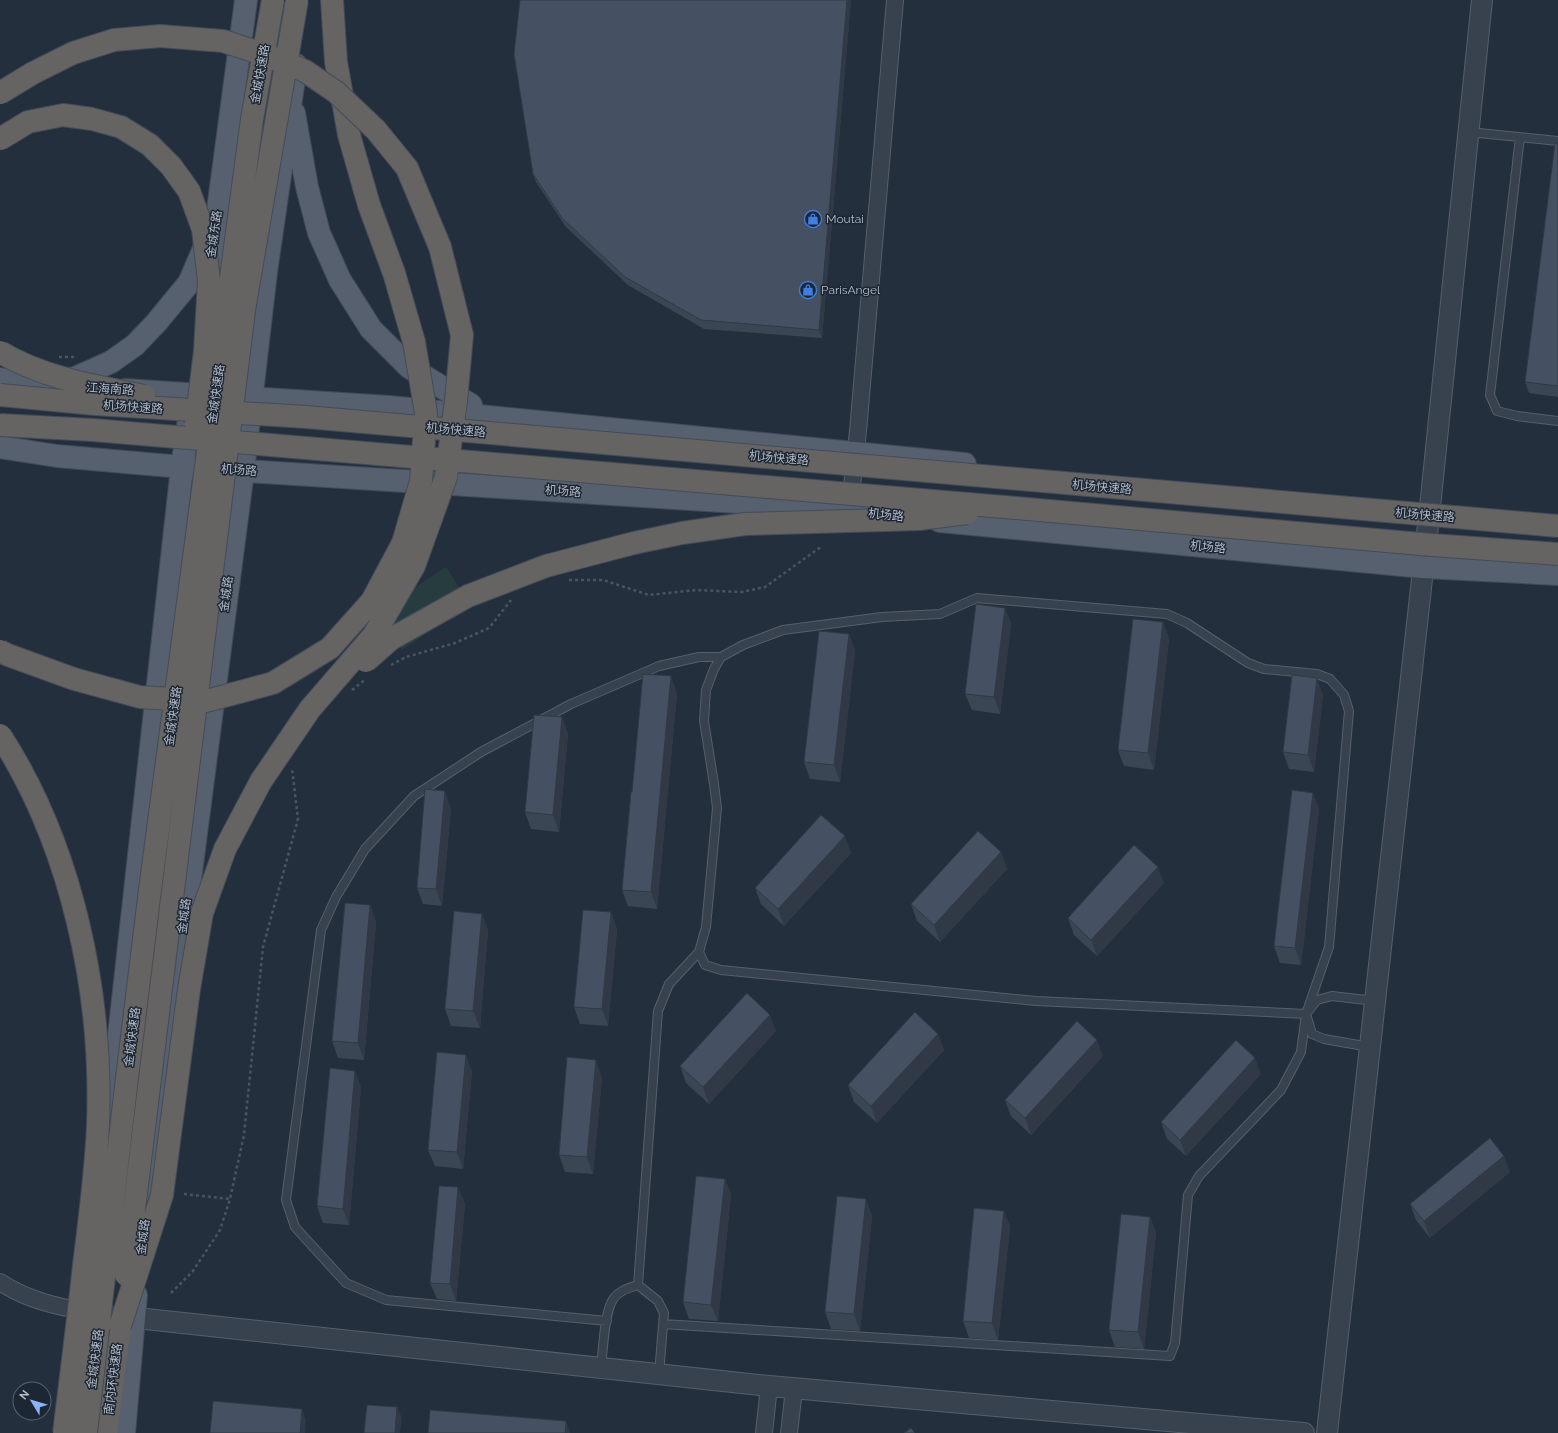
<svg xmlns="http://www.w3.org/2000/svg" width="1558" height="1433" viewBox="0 0 1558 1433" font-family="Raleway,'Noto Sans SC',sans-serif">
  <style>
    .green { fill: #263c3f }
    .lines { fill: none; stroke-linecap: round; stroke-linejoin: round }
    .service-casing { stroke: #565f6c; stroke-width: 10 }
    .minor-casing { stroke: #565f6c; stroke-width: 18 }
    .tertiary-casing { stroke: #565f6c; stroke-width: 22 }
    .primary-casing { stroke: #414a57; stroke-width: 24 }
    .trunk-casing { stroke: #434c59; stroke-width: 24 }
    .path { stroke: #44595c; stroke-width: 2.5; stroke-dasharray: 3 3; stroke-linecap: butt }
    .service { stroke: #38414e; stroke-width: 8 }
    .minor { stroke: #38414e; stroke-width: 16 }
    .tertiary { stroke: #38414e; stroke-width: 20 }
    .primary { stroke: #56606e; stroke-width: 22 }
    .trunk { stroke: #656462; stroke-width: 22 }
    .trunk-bridge-casing { stroke: #434c59; stroke-width: 24; stroke-linecap: butt }
    .trunk-bridge { stroke: #656462; stroke-width: 22 }
    .wall { fill: #3b4654 }
    .shaded-wall { fill: #303945 }
    .building { fill: #455162; stroke: #303945 }
    .labels { text-anchor: middle; dominant-baseline: central; stroke-width: 3; stroke-linejoin: round; paint-order: stroke }
    .street-label { font-size: 12px; fill: #b4bcc9; stroke: #1d2633 }
    .poi-label { font-size: 12px; fill: #b4bcc9; stroke: #1d2633; text-anchor: start }
  </style>
  <rect width="100%" height="100%" fill="#242f3e"/>
  <path class="green" d="M446,567l24,37 -68,46 -24,-38z"/>
  <g class="lines">
    <g class="service-casing">
      <path id="service" d="M1469,132l89,9
        M1520,137l-30,258 7,16 20,5 41,5
        M699,952l6,13 16,5 315,31 270,13
        M1370,1047l-46,-8 -12,-5 -6,-20 11,-14 15,-4 43,5
        M638,1285l20,-274 11,-27 30,-32 7,-25 11,-119 -3,-24 -10,-63 2,-31 8,-21 7,-12 22,-12 40,-15 99,-13 58,-3 37,-16 190,16 20,9 61,40 16,6 53,5 13,5 14,16 5,16 -20,236 -23,67 -5,38 -20,38 -82,86 -11,19 -13,148 -5,13 -507,-32
        M607,1321l-221,-21 -40,-17 -51,-56 -9,-27 35,-270 15,-33 29,-48 49,-53 67,-44 90,-48 88,-38 40,-9h22
        M601,1368c2,-16 3,-58 13,-70 6,-8 15,-10 24,-13l20,16 6,12 -5,61"/>
    </g>
    <g class="minor-casing">
      <path id="minor" d="M850,504l8,-73 37,-431
        M0,1282c27,18 58,25 89,30
        M764,1433l5,-47
        M789,1433l5,-44"/>
    </g>
    <g class="tertiary-casing">
      <path id="tertiary" d="M118,1316l651,70 535,47
        M1327,1433l103,-926 52,-507"/>
    </g>
    <g class="primary-casing">
      <path id="primary" d="M294,113l13,74 12,46 21,47 31,49 38,38 62,38
        M211,262l35,-262
        M0,379l20,4 57,4
        M59,382l16,-4 36,-16 24,-17 21,-22 33,-40 19,-44
        M125,390l264,17 576,57
        M0,447l57,9 125,11 571,36 111,10
        M940,521l483,46 135,7
        M105,1162l77,-695 7,-48
        M144,1235l99,-764 23,-199 30,-207
        M124,1433l12,-138"/>
    </g>
    <g class="trunk-casing">
      <path id="trunk" d="M332,0l4,62 13,73 20,70 25,68 20,69
        M106,1433l14,-107"/>
    </g>
    <path class="path" d="M59,357h17
      M569,580h34l46,15 47,-5 46,2 23,-5 57,-41
      M391,665l15,-8 49,-14 34,-15 22,-28
      M352,690l14,-11
      M184,1194l46,5
      M171,1293l22,-22 27,-41 10,-31 14,-64 19,-188 35,-128 -6,-51"/>
    <use href="#service" class="service"/>
    <use href="#minor" class="minor"/>
    <use href="#tertiary" class="tertiary"/>
    <use href="#primary" class="primary"/>
    <use href="#trunk" class="trunk"/>
    <g class="trunk-bridge-casing">
      <path id="trunk-bridge" d="M0,93l33,-20 40,-20 41,-13 46,-4 63,5 43,14 39,16 31,21 40,38 31,38 33,79 22,88 -6,66 -10,76 -32,89 -40,69 -64,74 -49,72 -36,68 -23,64 -13,76 -27,206 -42,131
        M0,139l28,-17 35,-7 29,4 29,8 29,18 21,21 18,25 14,38 6,52 -4,70 -9,73
        M0,352c43,26 95,34 144,44
        M0,395l95,9 211,13 1252,109
        M0,425l93,5 923,78 416,37 126,9
        M0,651l8,4 66,24 66,18 66,4 67,-18 57,-35 42,-47 31,-58 18,-62 5,-68 -12,-71
        M366,661l25,-22 77,-43 78,-30 88,-23 48,-10 63,-9 174,-5 48,-6
        M0,735c72,111 103,258 98,390 -2,46 -8,93 -14,140 -6,56 -13,112 -20,168
        M126,1275l118,-965 53,-310
        M86,1433l41,-355 23,-188 102,-771 21,-119"/>
    </g>
    <use href="#trunk-bridge" class="trunk-bridge"/>
  </g>
  <path class="wall" d="M520,0h331l-29,338 -118,-9 -76,-44 -62,-58 -30,-45 -3,-8z
    M1558,144v253l-29,-4 -4,-11z
    M1005,608l6,16 -11,90 -28,-4 -7,-16z
    M1163,622l6,17 -15,131 -30,-4 -6,-16z
    M849,634l6,17 -15,131 -30,-3 -6,-17z
    M677,693l-20,216 -29,-3 -6,-16z
    M1323,695l-9,77 -25,-3 -6,-17z
    M562,717l6,17 -9,98 -28,-3 -6,-17z
    M451,808l-9,98 -19,-2 -6,-16z
    M1319,809l-18,156 -21,-2 -6,-17z
    M1001,852l6,17 -67,73 -23,-21 -6,-17z
    M851,853l-67,73 -23,-22 -6,-16z
    M1164,883l-67,73 -23,-21 -6,-17z
    M370,905l6,17 -12,138 -26,-2 -6,-17z
    M611,912l6,17 -9,97 -28,-2 -6,-17z
    M488,930l-8,98 -29,-2 -6,-17z
    M776,1031l-67,73 -23,-21 -6,-17z
    M938,1034l6,16 -67,73 -23,-21 -6,-17z
    M1103,1056l-72,79 -20,-19 -6,-16z
    M472,1071l-9,98 -28,-3 -7,-16z
    M1261,1074l-75,82 -19,-17 -6,-17z
    M602,1077l-9,97 -28,-2 -6,-17z
    M361,1087l-12,138 -26,-2 -6,-17z
    M1510,1172l-80,66 -14,-18 -6,-16z
    M725,1179l6,16 -13,126 -29,-2 -6,-17z
    M458,1187l7,17 -9,97 -19,-2 -7,-16z
    M866,1199l6,17 -12,115 -29,-2 -6,-17z
    M1004,1211l6,16 -12,113 -29,-2 -6,-17z
    M1150,1217l6,16 -12,116 -29,-2 -6,-17z"/>
  <path class="shaded-wall" d="M847,0h4l-29,338 -3,-8z
    M1005,608l6,16 -11,90 -6,-17z
    M1163,622l6,17 -15,131 -6,-17z
    M849,634l6,17 -15,131 -6,-17z
    M671,676l6,17 -20,216 -6,-17z
    M1317,678l6,17 -9,77 -6,-17z
    M562,717l6,17 -9,98 -6,-17z
    M445,791l6,17 -9,98 -6,-17z
    M1313,793l6,16 -18,156 -6,-17z
    M845,836l6,17 -67,73 -6,-17z
    M1001,852l6,17 -67,73 -6,-17z
    M1158,867l6,16 -67,73 -6,-16z
    M370,905l6,17 -12,138 -6,-17z
    M611,912l6,17 -9,97 -6,-17z
    M482,914l6,16 -8,98 -7,-17z
    M770,1015l6,16 -67,73 -6,-17z
    M938,1034l6,16 -67,73 -6,-17z
    M1097,1040l6,16 -72,79 -6,-17z
    M466,1055l6,16 -9,98 -6,-17z
    M1255,1058l6,16 -75,82 -6,-16z
    M596,1060l6,17 -9,97 -6,-17z
    M355,1071l6,16 -12,138 -6,-16z
    M1504,1156l6,16 -80,66 -6,-17z
    M725,1179l6,16 -13,126 -7,-16z
    M458,1187l7,17 -9,97 -6,-17z
    M866,1199l6,17 -12,115 -6,-17z
    M1004,1211l6,16 -12,113 -6,-17z
    M1150,1217l6,16 -12,116 -6,-17z
    M397,1407l5,11 -2,15h-5z
    M302,1409l4,11 -1,13h-5z
    M566,1421l4,11v1h-5z"/>
  <path class="building" d="M520,0h327l-28,330 -118,-10 -76,-43 -63,-59 -29,-44 -19,-120z
    M1555,143l3,1v242l-33,-4z
    M976,604l29,4 -11,89 -29,-3z
    M1133,619l30,3 -15,131 -30,-3z
    M819,631l30,3 -15,131 -30,-3z
    M643,674l28,2 -20,216 -29,-2 9,-98h1z
    M1292,675l25,3 -9,77 -25,-3z
    M534,715l28,2 -9,98 -28,-3z
    M425,789l20,2 -9,98 -19,-1z
    M1292,790l21,3 -18,155 -21,-2z
    M821,815l24,21 -67,73 -23,-21z
    M978,831l23,21 -67,73 -23,-21z
    M1134,845l24,22 -67,73 -23,-22z
    M345,903l25,2 -12,138 -26,-2z
    M583,910l28,2 -9,97 -28,-2z
    M454,911l28,3 -9,97 -28,-2z
    M747,993l23,22 -67,72 -23,-21z
    M915,1012l23,22 -67,72 -23,-21z
    M1077,1021l20,19 -72,78 -20,-18z
    M1236,1040l19,18 -75,82 -19,-18z
    M437,1052l29,3 -9,97 -29,-2z
    M567,1057l29,3 -9,97 -28,-2z
    M330,1068l25,3 -12,138 -26,-3z
    M1490,1138l14,18 -80,65 -14,-17z
    M696,1176l29,3 -14,126 -28,-3z
    M439,1186l19,1 -8,97 -20,-1z
    M837,1196l29,3 -12,115 -29,-2z
    M974,1208l30,3 -12,112 -29,-2z
    M1121,1214l29,3 -12,115 -29,-2z
    M213,1401l89,8 -2,24h-90z
    M367,1405l30,2 -2,26h-31z
    M430,1410l136,11 -1,12h-137z
    M911,1428l4,5h-11z"/>
  <defs>
    <g id="shop-ring" transform="scale(0.9)"><circle r="9.5" fill="#1d2633" stroke="#3f7fe0" stroke-width="1.5"/><path d="M-5-2.5h2.3a2.7 3.5 0 0 1 5.4 0H5L5.5 6h-11ZM-1.5-2.5h3a1.5 2.3 0 0 0-3 0Z" fill="#3f7fe0"/></g>
  </defs>
  <g fill-rule="evenodd">
    <use href="#shop-ring" x="813" y="219"/>
    <use href="#shop-ring" x="808" y="290"/>
  </g>
  <g class="labels">
    <g class="street-label">
      <text transform="translate(260 74) rotate(-80)">金城快速路</text>
      <text transform="translate(214 234) rotate(-82)">金城东路</text>
      <text transform="translate(110 389) rotate(4)">江海南路</text>
      <text transform="translate(216 394) rotate(-82)">金城快速路</text>
      <text transform="translate(133 407) rotate(4)">机场快速路</text>
      <text transform="translate(456 430) rotate(5)">机场快速路</text>
      <text transform="translate(779 458) rotate(5)">机场快速路</text>
      <text transform="translate(239 470) rotate(4)">机场路</text>
      <text transform="translate(1102 487) rotate(5)">机场快速路</text>
      <text transform="translate(563 491) rotate(4)">机场路</text>
      <text transform="translate(886 515) rotate(6)">机场路</text>
      <text transform="translate(1425 515) rotate(5)">机场快速路</text>
      <text transform="translate(1208 547) rotate(6)">机场路</text>
      <text transform="translate(226 594) rotate(-82)">金城路</text>
      <text transform="translate(173 716) rotate(-82)">金城快速路</text>
      <text transform="translate(184 916) rotate(-83)">金城路</text>
      <text transform="translate(132 1037) rotate(-83)">金城快速路</text>
      <text transform="translate(143 1237) rotate(-83)">金城路</text>
      <text transform="translate(95 1359) rotate(-83)">金城快速路</text>
      <text transform="translate(113 1379) rotate(-83)">南内环快速路</text>
    </g>
    <g class="poi-label">
      <text x="826" y="219">Moutai</text>
      <text x="821" y="290">ParisAngel</text>
    </g>
  </g>
  <g transform="translate(32 1401) rotate(308)"><circle r="19" fill="#1d2633" stroke="#59626f"/>
  <path d="M0-3L7 15L0 10L-7 15Z" fill="#8ab4f8"/>
  <text y="-6" font-size="11" font-weight="bold" text-anchor="middle" fill="#b4bcc9">N</text>
  </g>
</svg>
